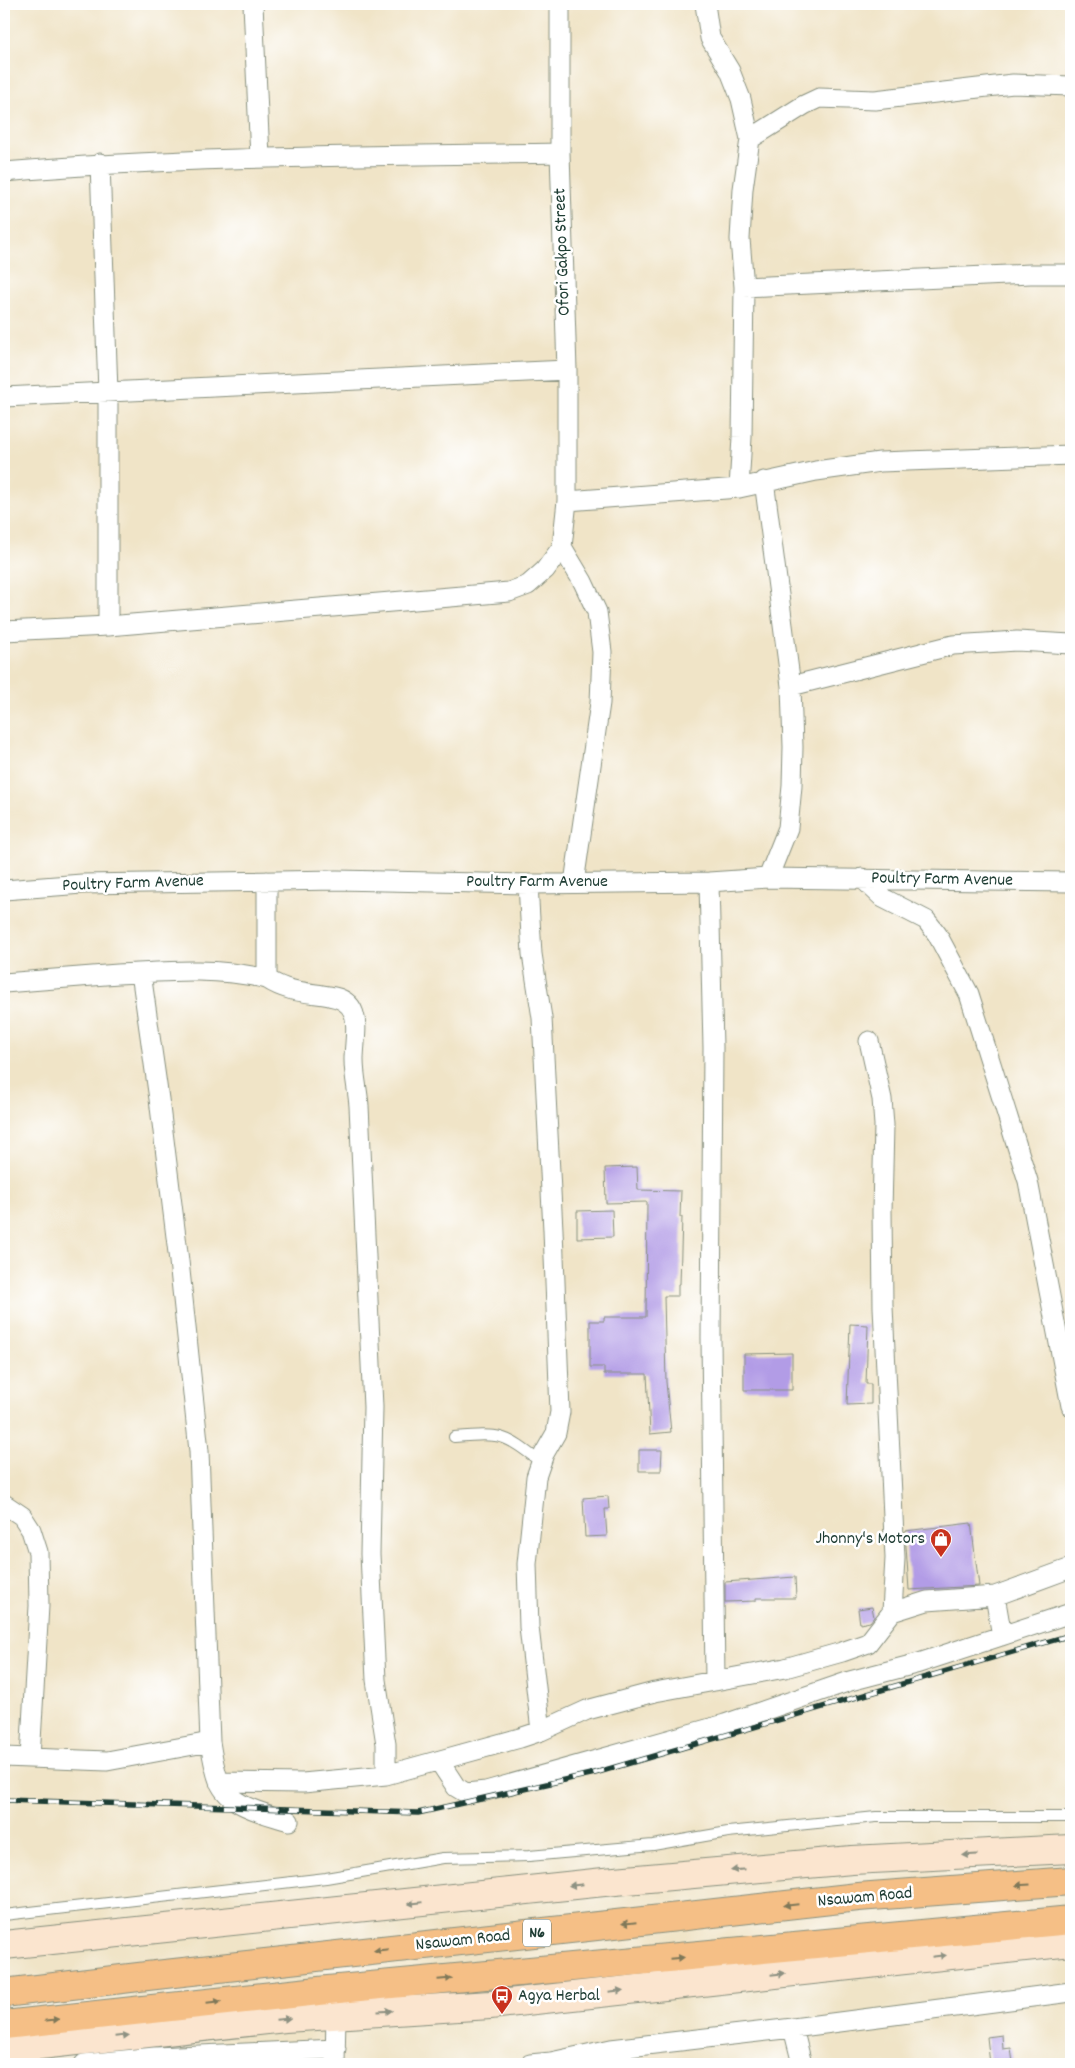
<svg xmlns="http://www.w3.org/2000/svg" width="1075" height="2068" viewBox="0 0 1075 2068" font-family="Dekko,sans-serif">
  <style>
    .building { fill: #b29ce6 }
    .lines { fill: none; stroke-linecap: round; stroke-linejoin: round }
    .service-casing { stroke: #88907e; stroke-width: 12 }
    .minor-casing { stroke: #88907e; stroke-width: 21 }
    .secondary-casing { stroke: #88907e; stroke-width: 30 }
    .trunk-casing { stroke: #88907e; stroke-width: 30 }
    .service { stroke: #fff; stroke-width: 10 }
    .minor { stroke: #fff; stroke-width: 19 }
    .secondary { stroke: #fbe5cf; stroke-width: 28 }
    .trunk { stroke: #f5bf86; stroke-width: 28 }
    .rail-casing { stroke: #1f3d34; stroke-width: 5.5 }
    .rail { stroke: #fff; stroke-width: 4; stroke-dasharray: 11; stroke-linecap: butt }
    .oneway { fill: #8d9182 }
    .oneway2 { fill: #7f7859 }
    .labels { text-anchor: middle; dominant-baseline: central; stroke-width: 5; stroke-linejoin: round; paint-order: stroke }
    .shield { fill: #fff; stroke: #627771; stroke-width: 1 }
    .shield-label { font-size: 16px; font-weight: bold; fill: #1f3d34 }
    .street-label { font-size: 18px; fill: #1f3d34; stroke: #fff }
    .poi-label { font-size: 18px; fill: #1f3d34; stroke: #fff; text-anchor: end }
  </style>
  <rect width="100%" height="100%" fill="#fff"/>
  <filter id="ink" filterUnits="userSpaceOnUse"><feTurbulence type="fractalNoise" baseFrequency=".02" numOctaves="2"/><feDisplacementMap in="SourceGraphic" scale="10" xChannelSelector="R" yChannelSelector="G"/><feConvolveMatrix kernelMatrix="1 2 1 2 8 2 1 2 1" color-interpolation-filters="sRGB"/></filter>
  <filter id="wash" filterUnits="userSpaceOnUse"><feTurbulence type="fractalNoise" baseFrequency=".0096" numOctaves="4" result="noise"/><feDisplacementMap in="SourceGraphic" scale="20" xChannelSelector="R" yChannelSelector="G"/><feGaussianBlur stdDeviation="1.12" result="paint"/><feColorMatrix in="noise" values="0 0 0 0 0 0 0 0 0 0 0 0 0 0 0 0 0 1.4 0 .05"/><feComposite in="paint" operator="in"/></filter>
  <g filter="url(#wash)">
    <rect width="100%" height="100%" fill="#f0e4c7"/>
    <g id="blocks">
      <path class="building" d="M637,1167l1,23 43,1 -1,26h2l-2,67h-2v12h-14l2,86 5,50 -21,2 -3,-60h-43v-7h-14v-46h14v-4h42l1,-115 -41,1 -1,-35z
        M612,1210l1,27 -36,1v-27z
        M850,1324l18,1 -2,59h5v20l-24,1z
        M792,1353v37h-48v-36z
        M639,1450h23l-1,21h-22z
        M608,1496l1,13h-4l2,27 -22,1 -2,-39z
        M971,1523l8,63 -70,4 -4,-59z
        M795,1577l1,21h-40v3l-31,1v-20z
        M872,1607l2,10 -4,5 -10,2 -2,-15z
        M1002,2035l1,14 8,-1 2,15 -23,1 -3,-27z"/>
    </g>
  </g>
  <g filter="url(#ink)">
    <use href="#blocks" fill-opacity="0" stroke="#88907e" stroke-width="1"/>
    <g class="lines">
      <g class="service-casing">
        <path id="service" d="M454,1437c48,-4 49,-4 88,26
          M4,1915l322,-37 117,-20 86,-2 124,-11 75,-13 148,-15h195"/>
      </g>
      <g class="minor-casing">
        <path id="minor" d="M253,4l7,154
          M560,4v149l7,217v131
          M705,4l5,34 20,33 11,28 9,40
          M100,163l8,229v234
          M4,172c185,-16 370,-16 556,-19
          M744,287l286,-13h41
          M4,397l563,-27
          M764,481l27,205 2,61 -1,39 -4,42 -20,50
          M739,488l3,-51 2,-150 -4,-48 3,-50 7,-50 54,-34 15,-7 56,2 138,-16 58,2
          M562,547l21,35 14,30 5,40 -2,51 -26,180
          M4,631l104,-5 401,-34 19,-7 17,-15 17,-23 5,-46 172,-13 77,-17 64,-9 191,-7
          M791,686l162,-41 64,-4 54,3
          M862,878l21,20 43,22 11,14 32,60 59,187 43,225
          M709,882l4,165 -2,291 4,343
          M528,884l4,70 10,64 11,212 7,182 -4,21 -12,21 -8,23 -9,87 2,63 12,104
          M4,890l78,-6 255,-4 191,4 181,-2 59,-4 303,4
          M141,973l18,126 20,162 20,190 11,291c2,13 4,26 9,39 10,26 46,32 70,40
          M267,979c20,13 38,13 62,17 37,5 25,38 25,64 0,16 4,31 5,46l14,301 -3,147 6,126 10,64v31l134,-37 21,-7 46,-21 68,-18 130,-24 57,-16 26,-9 24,-31 35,-11 68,-5 76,-28
          M4,983c38,-3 76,-6 114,-9 51,-3 100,-7 149,5v-98
          M869,1041l13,58 2,26 -2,86 1,96 12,251 -3,54
          M4,1504l18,12 9,14 7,22 1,54 -9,152
          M995,1596l7,40
          M4,1757l103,4 103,-19
          M439,1761l17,26 10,6 20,-2 239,-67 125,-43 69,-18 152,-50
          M219,1782l84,1 83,-8
          M793,2028l278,-36
          M84,2064l71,-7 181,-8
          M335,2064l1,-49
          M530,2064l21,-2 60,-13 182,-21 9,36"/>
      </g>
      <g class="secondary-casing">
        <path id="secondary" d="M4,1945l600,-63 248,-22 219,-11
          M4,2049l281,-31 205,-13 581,-63"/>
      </g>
      <g class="trunk-casing">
        <path id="trunk" d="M4,1993l143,-17 711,-79 213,-16
          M4,2025l324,-35 743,-70"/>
      </g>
      <use href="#service" class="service"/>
      <use href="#minor" class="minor"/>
      <use href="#secondary" class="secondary"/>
      <use href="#trunk" class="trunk"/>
      <g class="rail-casing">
        <path id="rail" d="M4,1800l414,13 177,-40 476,-138"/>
      </g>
      <use href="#rail" class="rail"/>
    </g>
    <defs><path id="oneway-solid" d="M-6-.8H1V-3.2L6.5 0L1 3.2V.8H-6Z" transform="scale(1.25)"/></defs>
    <g class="oneway">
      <use href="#oneway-solid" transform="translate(970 1855) rotate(177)"/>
      <use href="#oneway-solid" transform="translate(738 1870) rotate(175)"/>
      <use href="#oneway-solid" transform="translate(576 1885) rotate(174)"/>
      <use href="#oneway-solid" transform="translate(415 1903) rotate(174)"/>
      <use href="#oneway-solid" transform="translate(939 1956) rotate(-6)"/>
      <use href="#oneway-solid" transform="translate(778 1974) rotate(-6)"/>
      <use href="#oneway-solid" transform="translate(616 1991) rotate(-6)"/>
      <use href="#oneway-solid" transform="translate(385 2011) rotate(-4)"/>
      <use href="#oneway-solid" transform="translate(283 2019) rotate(-5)"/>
      <use href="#oneway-solid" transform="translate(122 2036) rotate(-6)"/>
    </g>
    <g class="oneway2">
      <use href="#oneway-solid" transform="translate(1023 1885) rotate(176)"/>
      <use href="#oneway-solid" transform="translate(791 1905) rotate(174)"/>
      <use href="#oneway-solid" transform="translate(629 1923) rotate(174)"/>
      <use href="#oneway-solid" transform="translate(381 1950) rotate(174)"/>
      <use href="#oneway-solid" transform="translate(677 1958) rotate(-5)"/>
      <use href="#oneway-solid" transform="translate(445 1979) rotate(-5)"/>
      <use href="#oneway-solid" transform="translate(214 2002) rotate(-6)"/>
      <use href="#oneway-solid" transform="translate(52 2020) rotate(-6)"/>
    </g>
  </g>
  <defs>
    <g id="shop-pin" transform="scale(1.125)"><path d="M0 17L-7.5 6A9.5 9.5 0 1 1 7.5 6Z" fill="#c8321e" stroke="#fff"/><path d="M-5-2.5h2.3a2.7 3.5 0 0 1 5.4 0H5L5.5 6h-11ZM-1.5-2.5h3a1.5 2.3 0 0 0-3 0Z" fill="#fff"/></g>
    <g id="bus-pin" transform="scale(1.125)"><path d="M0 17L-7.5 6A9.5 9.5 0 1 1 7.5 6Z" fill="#c8321e" stroke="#fff"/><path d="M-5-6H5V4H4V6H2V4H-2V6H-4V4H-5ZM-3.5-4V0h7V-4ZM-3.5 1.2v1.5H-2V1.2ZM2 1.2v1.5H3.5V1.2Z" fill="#fff"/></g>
  </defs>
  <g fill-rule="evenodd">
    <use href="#shop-pin" x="941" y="1539"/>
    <use href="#bus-pin" x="502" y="1996"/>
  </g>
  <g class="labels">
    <rect class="shield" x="523" y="1919.5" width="28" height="27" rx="4"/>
    <g class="shield-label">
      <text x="537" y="1933">N6</text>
    </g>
    <g class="street-label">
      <text transform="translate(563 252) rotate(-92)">Ofori Gakpo Street</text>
      <text transform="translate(942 880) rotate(1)">Poultry Farm Avenue</text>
      <text x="537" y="882">Poultry Farm Avenue</text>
      <text transform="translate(133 884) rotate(-2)">Poultry Farm Avenue</text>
      <text transform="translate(865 1898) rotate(-5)">Nsawam Road</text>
      <text transform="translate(463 1941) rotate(-6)">Nsawam Road</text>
    </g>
    <g class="poi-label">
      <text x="925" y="1539">Jhonny's Motors</text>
      <text x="518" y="1996" text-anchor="start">Agya Herbal</text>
    </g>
  </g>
  <rect width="1075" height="2068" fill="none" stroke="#fff" stroke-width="20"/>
</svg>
